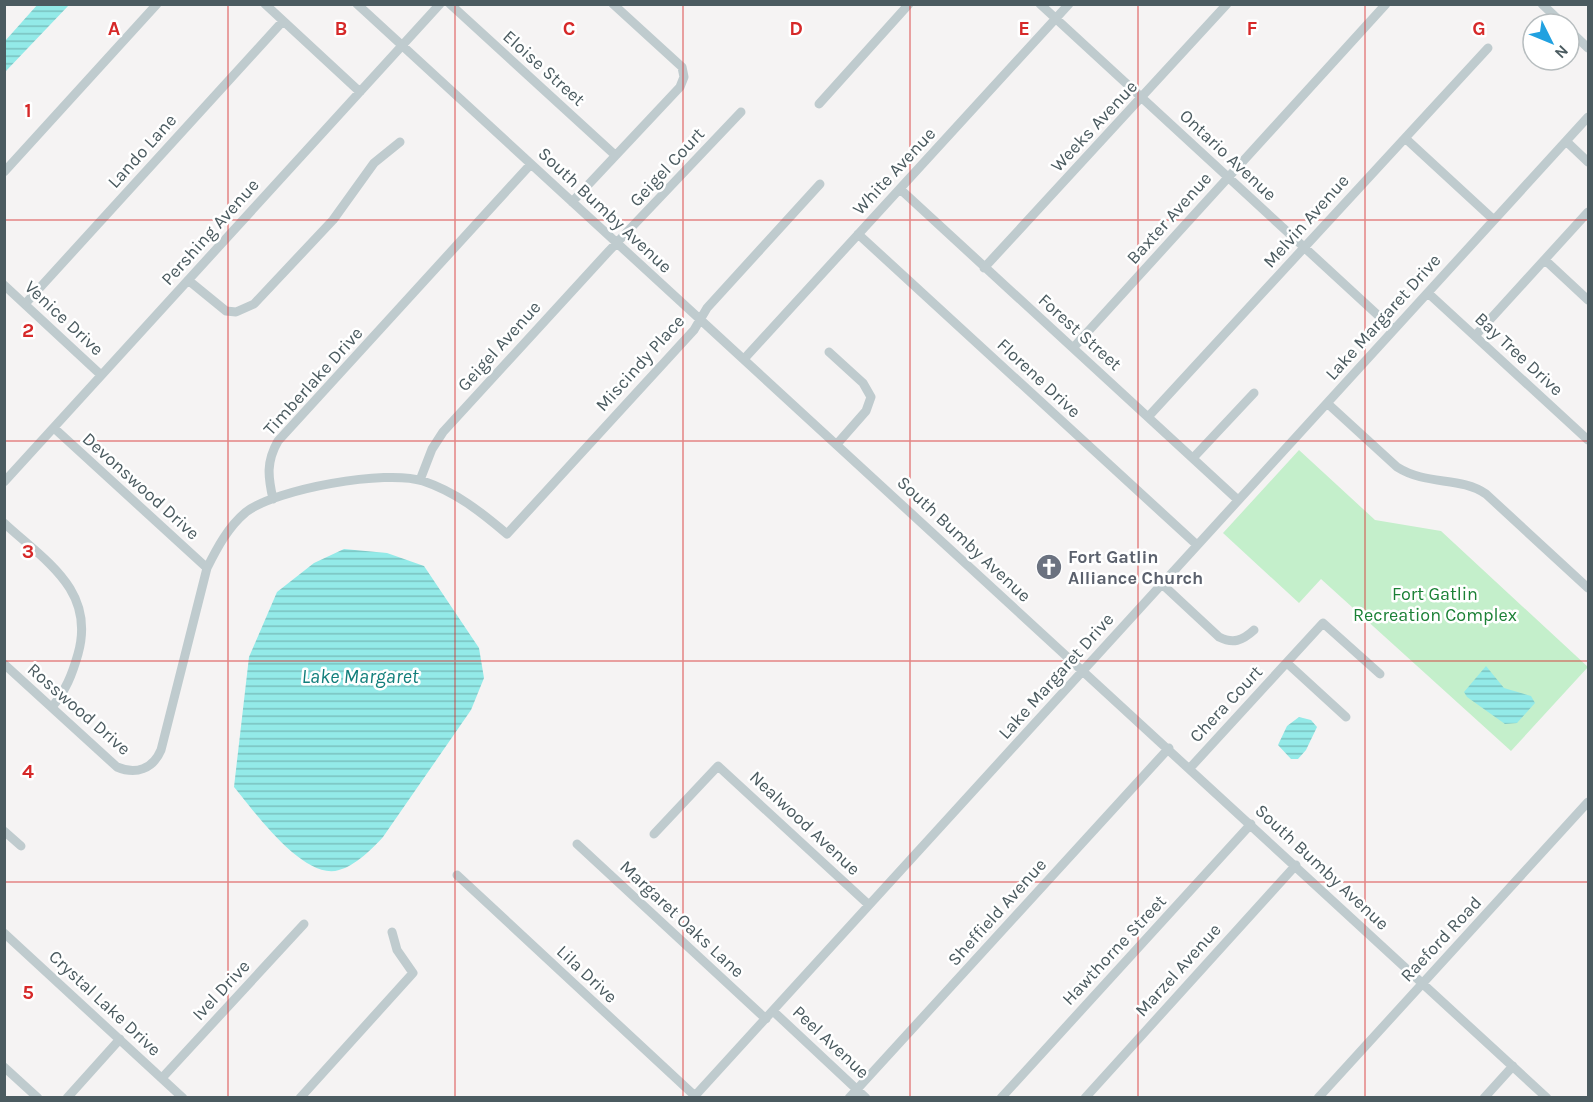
<svg xmlns="http://www.w3.org/2000/svg" width="1593" height="1102" viewBox="0 0 1593 1102" font-family="Karla,sans-serif">
  <style>
    .park { fill: #c4efcb }
    .water { fill: url(#water-rules) }
    .lines { fill: none; stroke-linecap: round; stroke-linejoin: round }
    .minor { stroke: #bfcbce; stroke-width: 9 }
    .grid { fill: none; stroke: #d62828; stroke-width: 1.5; stroke-opacity: 0.55 }
    .labels { text-anchor: middle; dominant-baseline: central; stroke-width: 5; stroke-linejoin: round; paint-order: stroke }
    .street-label { font-size: 18px; fill: #4b5b60; stroke: #fff }
    .worship-label { font-size: 18px; font-weight: bold; fill: #5b616d; stroke: #fff; text-anchor: start }
    .park-label { font-size: 18px; fill: #1b8136; stroke: #fff }
    .water-label { font-size: 20px; font-style: italic; fill: #117e7b; stroke: #fff }
    .grid-label { font-size: 20px; text-anchor: middle; font-weight: bold; fill: #d62828; stroke: #fff; stroke-width: 5; stroke-linejoin: round; paint-order: stroke }
  </style>
  <defs>
    <pattern id="water-rules" width="6" height="5" patternUnits="userSpaceOnUse" patternTransform="scale(1.5)"><rect width="6" height="5" fill="#93eae8"/><path d="M0 2.5h6" fill="none" stroke="#7ac1bf"/></pattern>
  </defs>
  <rect width="100%" height="100%" fill="#f5f3f3"/>
  <path class="park" d="M1299,450l76,70 66,11 147,136 -77,84 -190,-172 -22,24 -76,-70z"/>
  <path class="water" d="M38,4l31,1 -64,67v-31z
    M344,549l43,4 37,13 55,82 5,30 -13,32 -88,127c-10,11 -28,29 -44,33 -35,11 -85,-59 -105,-83l15,-130 28,-65 37,-29z
    M1486,666l18,22 27,8 4,7 -18,20 -12,1 -38,-27 -3,-5z
    M1299,717l12,3 6,7 -11,23 -8,9h-7l-13,-14 9,-19z"/>
  <g class="lines">
    <path class="minor" d="M265,4l95,88
      M357,4l1190,1094
      M450,4l165,151
      M1040,4l354,326
      M1542,4l21,20
      M1569,30l19,18
      M819,104l90,-100
      M1405,138l89,82
      M1567,142l21,20
      M4,172l153,-168
      M900,189l338,311
      M572,202l108,-115 4,-10 -2,-10 -69,-63
      M858,234l339,311
      M1545,260l43,40
      M984,268l243,-264
      M188,280l38,31 10,1 18,-8 79,-84 41,-57 26,-21
      M4,285l97,90
      M1428,293l160,147
      M25,304l258,-283
      M1475,336l113,-124
      M1073,348l313,-344
      M829,352l34,31 8,14 -5,14 -29,33
      M744,359l325,-355
      M1327,403l70,64c30,19 63,9 89,27l102,94
      M1148,417l340,-369
      M54,428l153,140
      M1193,458l61,-65
      M420,480l12,-31 11,-17 165,-180 133,-140
      M4,482l436,-478
      M273,499c-5,-22 -7,-37 5,-58l253,-277
      M4,523c41,38 92,67 74,131 -6,21 -12,36 -26,53
      M1162,584l57,53c14,7 23,4 35,-7
      M1287,663l59,54
      M4,664l113,103c19,8 36,2 44,-17l46,-182c10,-20 21,-41 39,-56 30,-23 140,-43 177,-31 33,11 58,31 84,53l187,-204 13,-22 113,-124
      M1190,768l133,-145 57,51
      M4,831l17,15
      M654,834l64,-68 151,139
      M577,844l189,175
      M457,875l238,221
      M4,933l179,165
      M773,1011l93,87
      M4,1067l34,31
      M162,1078l142,-154
      M67,1098l53,-59
      M300,1098l113,-125 -16,-23 -5,-18
      M693,1098l895,-981
      M849,1098l320,-350
      M1001,1098l250,-274
      M1085,1098l211,-233
      M1318,1098l270,-296
      M1484,1098l29,-32"/>
  </g>
  <path class="grid" d="M228,4v1094M455,4v1094M683,4v1094M910,4v1094M1138,4v1094M1365,4v1094M4,220h1584M4,441h1584M4,661h1584M4,882h1584"/>
  <defs>
    <g id="church-disc" transform="scale(1.35)"><circle r="9.5" fill="#6b7280" stroke="#fff"/><path d="M-1.2-6h2.4v3.5h3.3v2.4h-3.3V6h-2.4V-.1h-3.3v-2.4h3.3Z" fill="#fff"/></g>
  </defs>
  <g fill-rule="evenodd">
    <use href="#church-disc" x="1049" y="567"/>
  </g>
  <g class="labels">
    <g class="street-label">
      <text transform="translate(544 68) rotate(42)">Eloise Street</text>
      <text transform="translate(1094 126) rotate(-47)">Weeks Avenue</text>
      <text transform="translate(142 151) rotate(-48)">Lando Lane</text>
      <text transform="translate(1228 155) rotate(43)">Ontario Avenue</text>
      <text transform="translate(667 167) rotate(-47)">Geigel Court</text>
      <text transform="translate(894 171) rotate(-47)">White Avenue</text>
      <text transform="translate(605 210) rotate(43)">South Bumby Avenue</text>
      <text transform="translate(1169 218) rotate(-48)">Baxter Avenue</text>
      <text transform="translate(1306 221) rotate(-48)">Melvin Avenue</text>
      <text transform="translate(210 232) rotate(-48)">Pershing Avenue</text>
      <text transform="translate(1383 317) rotate(-48)">Lake Margaret Drive</text>
      <text transform="translate(64 318) rotate(43)">Venice Drive</text>
      <text transform="translate(1080 332) rotate(42)">Forest Street</text>
      <text transform="translate(499 346) rotate(-48)">Geigel Avenue</text>
      <text transform="translate(1519 354) rotate(43)">Bay Tree Drive</text>
      <text transform="translate(640 363) rotate(-48)">Miscindy Place</text>
      <text transform="translate(1039 378) rotate(43)">Florene Drive</text>
      <text transform="translate(313 381) rotate(-48)">Timberlake Drive</text>
      <text transform="translate(141 486) rotate(42)">Devonswood Drive</text>
      <text transform="translate(964 539) rotate(43)">South Bumby Avenue</text>
      <text transform="translate(1056 676) rotate(-48)">Lake Margaret Drive</text>
      <text transform="translate(1226 704) rotate(-47)">Chera Court</text>
      <text transform="translate(79 709) rotate(41)">Rosswood Drive</text>
      <text transform="translate(805 823) rotate(43)">Nealwood Avenue</text>
      <text transform="translate(1322 867) rotate(43)">South Bumby Avenue</text>
      <text transform="translate(997 912) rotate(-48)">Sheffield Avenue</text>
      <text transform="translate(682 919) rotate(43)">Margaret Oaks Lane</text>
      <text transform="translate(1441 939) rotate(-47)">Raeford Road</text>
      <text transform="translate(1114 950) rotate(-47)">Hawthorne Street</text>
      <text transform="translate(1178 970) rotate(-48)">Marzel Avenue</text>
      <text transform="translate(587 974) rotate(43)">Lila Drive</text>
      <text transform="translate(221 990) rotate(-47)">Ivel Drive</text>
      <text transform="translate(105 1003) rotate(43)">Crystal Lake Drive</text>
      <text transform="translate(831 1042) rotate(43)">Peel Avenue</text>
    </g>
    <g class="worship-label">
      <text x="1068" y="557">Fort Gatlin<tspan x="1068" dy="21">Alliance Church</tspan></text>
    </g>
    <g class="park-label">
      <text x="1435" y="594">Fort Gatlin<tspan x="1435" dy="21">Recreation Complex</tspan></text>
    </g>
    <g class="water-label">
      <text x="360" y="676">Lake Margaret</text>
    </g>
  </g>
  <g class="grid-label">
    <text x="114" y="35">A</text>
    <text x="341" y="35">B</text>
    <text x="569" y="35">C</text>
    <text x="796" y="35">D</text>
    <text x="1024" y="35">E</text>
    <text x="1252" y="35">F</text>
    <text x="1479" y="35">G</text>
    <text x="28" y="117">1</text>
    <text x="28" y="337">2</text>
    <text x="28" y="558">3</text>
    <text x="28" y="778">4</text>
    <text x="28" y="999">5</text>
  </g>
  <rect width="1593" height="1102" fill="none" stroke="#4b5b60" stroke-width="12"/>
  <g transform="translate(1551 42) rotate(133)"><circle r="28" fill="#ffffff" stroke="#b7bdbf" stroke-width="1.5"/>
  <path d="M0-4.5L10 22L0 15L-10 22Z" fill="#21a1e0"/>
  <text y="-9" font-size="16" font-weight="bold" text-anchor="middle" fill="#4b5b60">N</text>
  </g>
</svg>
